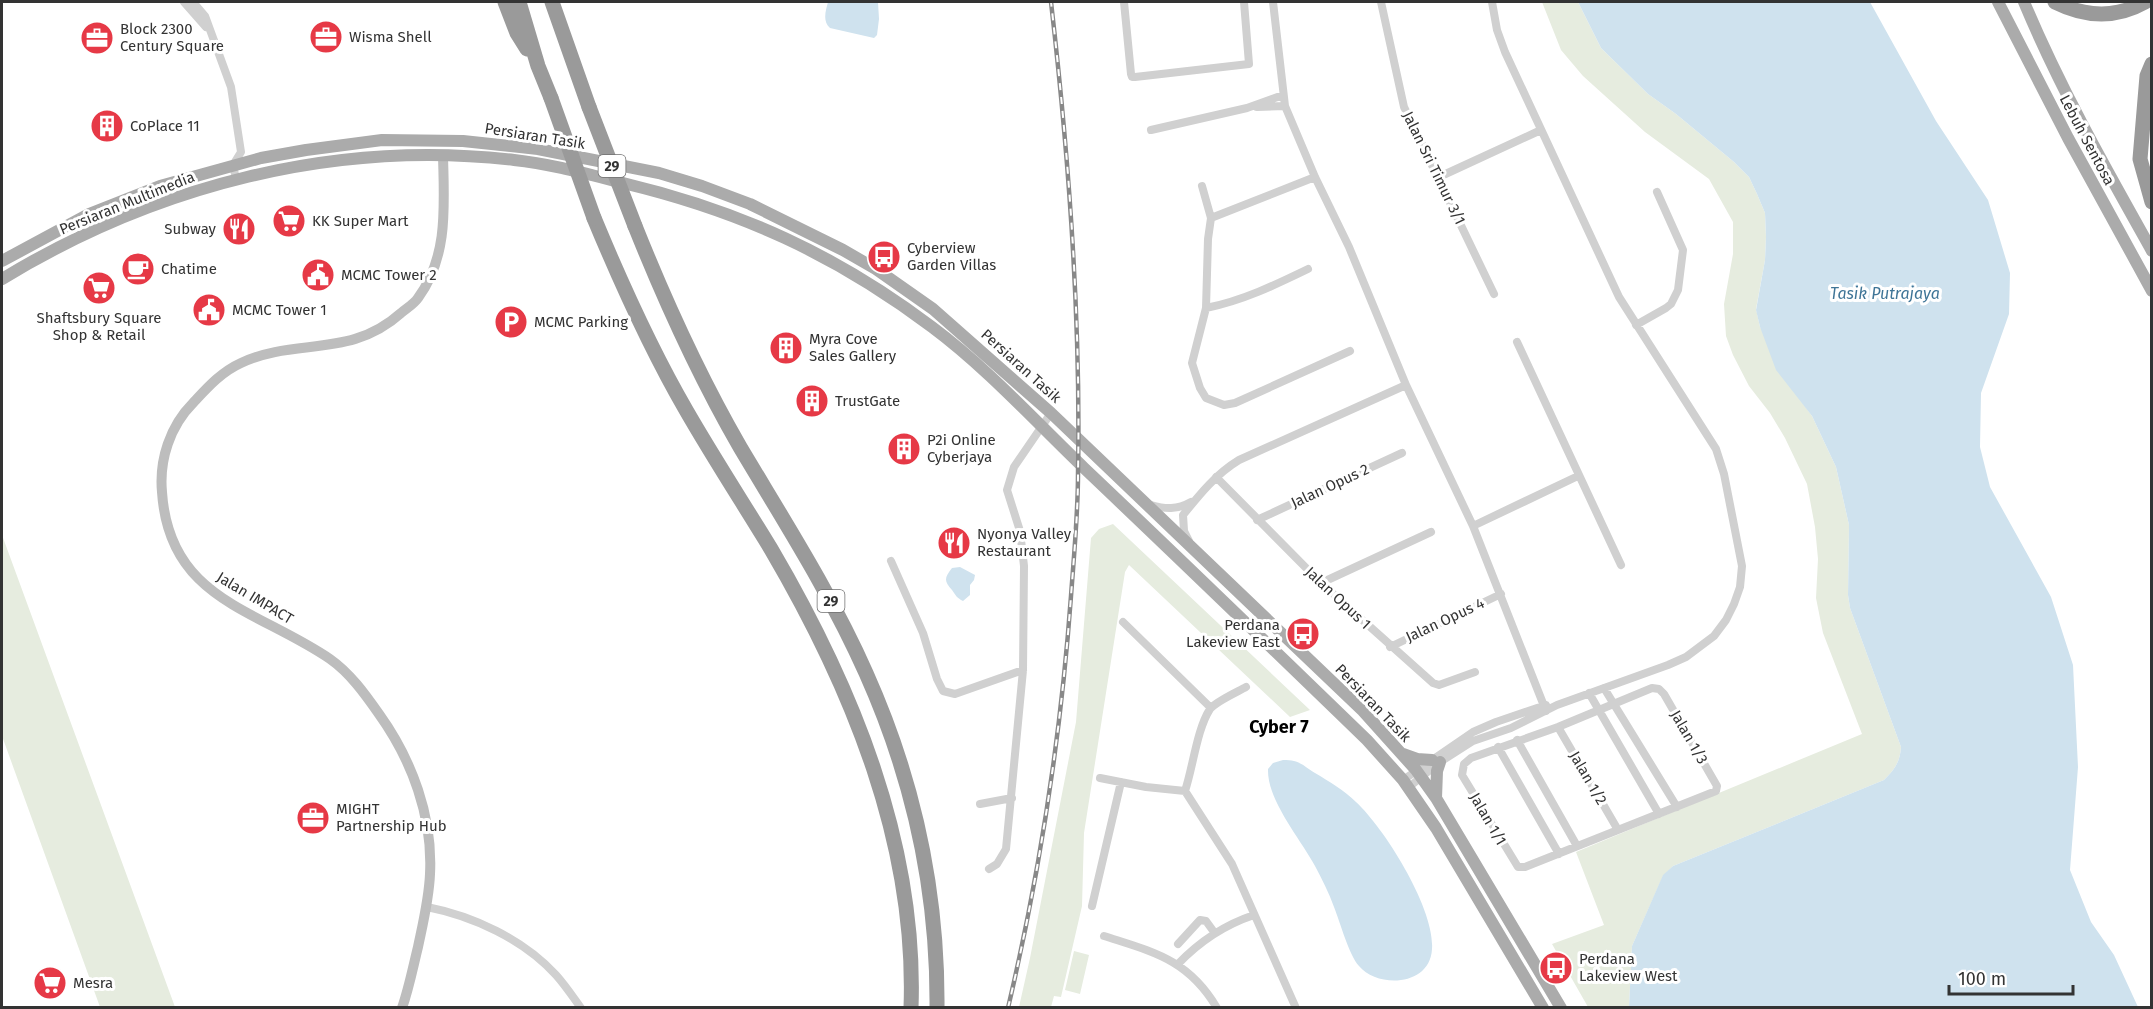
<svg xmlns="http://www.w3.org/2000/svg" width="2153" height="1009" viewBox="0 0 2153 1009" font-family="'Fira Sans',sans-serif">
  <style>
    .green { fill: #e6ecdf }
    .water { fill: #cfe2ee }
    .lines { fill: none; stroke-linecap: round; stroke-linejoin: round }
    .street { stroke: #d0d0d0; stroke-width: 8 }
    .secondary { stroke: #bdbdbd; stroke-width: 10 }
    .primary { stroke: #ababab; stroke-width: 12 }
    .highway { stroke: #9a9a9a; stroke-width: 15 }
    .rail-casing { stroke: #888; stroke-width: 4.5 }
    .rail { stroke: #fff; stroke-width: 2; stroke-dasharray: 7; stroke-linecap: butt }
    .highway-bridge { stroke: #9a9a9a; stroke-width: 15 }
    .labels { text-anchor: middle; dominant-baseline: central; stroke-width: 6; stroke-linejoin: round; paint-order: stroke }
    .shield { fill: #fff; stroke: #707070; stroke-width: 1.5 }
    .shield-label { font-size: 14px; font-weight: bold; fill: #333 }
    .poi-label { font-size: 15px; fill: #333; stroke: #fff; text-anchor: start }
    .street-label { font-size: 15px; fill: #333; stroke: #fff }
    .water-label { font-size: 16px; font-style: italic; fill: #3f7597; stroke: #fff }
    .quarter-label { font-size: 18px; font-weight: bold; fill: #000; stroke: #fff }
  </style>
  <rect width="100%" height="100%" fill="#fff"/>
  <path class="green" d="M1542,2h36l23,46 47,46 28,20 58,48 15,15 8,17 8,19 1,24 -1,23 -9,49 4,18 39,71 13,18 24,51 13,58 -1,70 2,13 51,139c-1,15 -6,22 -17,33l-211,86 -10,10 -31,70 -3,61h-41l-36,-63 52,-19 -28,-73 286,-118 -39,-101 -7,-35 2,-39 -3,-32 -8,-43 -22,-46 -15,-25 -21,-27 -16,-31 -7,-19 -2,-32 9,-50v-32l-24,-43 -64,-47 -62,-56 -22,-26z
    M1113,524l197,186 -20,7 -161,-152 -4,7 -41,261 -2,73 -21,91 -7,-1 -3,11h-32l11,-49 46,-236 15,-184 8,-9z
    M2,535l173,472h-75l-98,-271z
    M1074,951l15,4 -9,39 -15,-4z"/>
  <path class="water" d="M828,2h50l1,17 -2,16 -3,3 -44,-10c-8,-7 -4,-18 -2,-26z
    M1578,2h292l66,119 52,79 22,73 -1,41 -28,79 -1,54 10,40 61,110 22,68 5,102 -8,103 21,52 23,33 24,52h-509l3,-61 31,-71 10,-9 211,-86c11,-11 16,-18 17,-33l-51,-139 -2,-13 1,-70 -13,-58 -24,-51 -36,-46 -16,-43 -4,-17 9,-50 1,-23 -1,-24 -8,-19 -8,-17 -15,-15 -58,-48 -28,-20 -47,-46z
    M960,567l15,8 -1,5 -4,5v10l-7,6c-6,-3 -7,-5 -11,-11 -8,-9 -8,-12 0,-22z
    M1283,760c17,0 19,5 32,13 15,9 29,17 41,29 29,27 79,107 76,147 -2,38 -55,39 -73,17 -10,-11 -19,-44 -25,-59 -5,-14 -12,-28 -19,-41 -15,-28 -48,-66 -47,-97l5,-6z"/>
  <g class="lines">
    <path class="street" d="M184,2l22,25
      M193,2l12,14 26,71 10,65 -8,13 3,14
      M1124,2l7,72 1,3h3l114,-13 -5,-62
      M1273,2l12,104 30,71 34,70 57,138 67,141 73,185
      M1381,2l23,105 90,187
      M1257,107l28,-1
      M1151,130l96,-22 36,-13
      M1439,177l102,-47
      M1202,186l9,32 -3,21 -2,69 -14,55 8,25 6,10 18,7 11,-2 115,-52
      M1211,218l104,-41
      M1206,308c36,-7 69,-23 102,-39
      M1636,325l30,-17 5,-4 7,-14 5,-40 -26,-58
      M1517,342l104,223
      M1216,477l105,106 112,100 6,2 36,-13
      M1151,505c14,4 26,5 40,-3
      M1257,520l145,-67
      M1473,526l105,-50
      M1189,541l-5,-10 -1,-16c17,-21 33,-41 56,-55l167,-75
      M891,561l32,72 14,46 6,12 12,3 68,-24
      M1321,583l110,-51
      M1123,622l88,86
      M1390,647l111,-53
      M1604,688l73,119
      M1652,688l7,1 5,5 53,92 -1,5 -191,76h-7l-56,-92 2,-11 7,-6 87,-31z
      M1589,693l70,121
      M1558,727l60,103
      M1517,740l60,106
      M1498,747l61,107
      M1100,778l46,9 39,4
      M1403,780l70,-48 23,-10 50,-17
      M1409,787l31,-25 33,-21 38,-13 46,-23 111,-40 18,-8 28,-21 12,-16 8,-16 6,-17 2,-21 -18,-92 -8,-25 -97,-152 -114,-245 -8,-22 -5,-28
      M1185,791l47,73 64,144
      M1185,791c8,-24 12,-62 25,-82 5,-7 27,-17 36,-22
      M980,804l32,-6
      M989,869l8,-5 9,-15 17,-179 1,-104 -4,-35 -13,-41 7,-23 37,-54
      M1092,906l29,-124
      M427,907c46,9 96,32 129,68 9,10 17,22 25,33
      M1104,936c49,16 84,23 113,72
      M1178,944l22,-24 6,1 8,11
      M1178,964c22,-23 46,-39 76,-49"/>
    <path class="secondary" d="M402,1008c7,-20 11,-41 16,-61 5,-24 11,-48 12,-73 3,-57 -18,-114 -51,-160 -14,-20 -29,-41 -49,-55 -73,-50 -161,-59 -168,-167 -3,-32 8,-66 31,-89 14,-15 28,-31 48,-40 55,-26 109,-4 160,-50 6,-5 13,-9 17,-15 31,-42 26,-94 25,-143"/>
    <path class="primary" d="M1998,2l70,136 84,153
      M2024,2c36,86 82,167 128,249
      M2,261l87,-47 71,-28 101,-28 45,-8 76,-10 81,1 75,8 121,24 43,13 48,18 93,46 33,19 57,40 118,104 312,298 53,59 20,28 125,210
      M2,279c153,-93 332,-140 512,-119 37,4 73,14 109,23 117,28 212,71 309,144 55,41 103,94 152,141 95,90 189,181 283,272l36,40 33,48 107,180
      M1403,754l14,5 15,1
      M1436,798l1,-27 3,-9"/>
    <path class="highway" d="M505,2l12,31 10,16
      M519,2l19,64 13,32
      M552,2l37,105
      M2055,2c30,15 60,17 90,0
      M2152,64l-5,12 -7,83 12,43
      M594,218c27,65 56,130 92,192 27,47 57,93 85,139 81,138 146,295 140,459
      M635,226c30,75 64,150 105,221 44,74 91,147 126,226 47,105 72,219 71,335"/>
    <g class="rail-casing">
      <path id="rail" d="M1008,1008c32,-136 53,-274 63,-412 3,-41 7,-82 7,-122 3,-158 -9,-316 -27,-472"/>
    </g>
    <use href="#rail" class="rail"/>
    <path class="highway-bridge" d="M551,98l43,120
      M589,107l46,119"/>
  </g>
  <defs>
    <g id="office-disc" transform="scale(1.725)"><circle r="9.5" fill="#e63946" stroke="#fff"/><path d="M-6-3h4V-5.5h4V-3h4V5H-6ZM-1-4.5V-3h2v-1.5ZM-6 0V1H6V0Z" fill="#fff"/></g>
    <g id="building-disc" transform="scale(1.725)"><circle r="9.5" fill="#e63946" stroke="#fff"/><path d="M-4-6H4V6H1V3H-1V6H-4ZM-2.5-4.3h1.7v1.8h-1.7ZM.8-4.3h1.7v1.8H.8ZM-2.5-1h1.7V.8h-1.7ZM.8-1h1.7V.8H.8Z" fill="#fff"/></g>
    <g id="supermarket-disc" transform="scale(1.725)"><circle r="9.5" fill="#e63946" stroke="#fff"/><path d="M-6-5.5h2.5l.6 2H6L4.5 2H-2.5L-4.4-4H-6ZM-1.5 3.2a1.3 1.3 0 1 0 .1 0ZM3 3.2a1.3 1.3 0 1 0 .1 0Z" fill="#fff"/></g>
    <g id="restaurant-disc" transform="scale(1.725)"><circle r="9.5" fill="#e63946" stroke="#fff"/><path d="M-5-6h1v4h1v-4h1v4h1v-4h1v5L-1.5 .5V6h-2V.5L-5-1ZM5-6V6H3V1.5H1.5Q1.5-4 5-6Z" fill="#fff"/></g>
    <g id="bus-disc" transform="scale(1.725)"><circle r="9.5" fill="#e63946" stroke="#fff"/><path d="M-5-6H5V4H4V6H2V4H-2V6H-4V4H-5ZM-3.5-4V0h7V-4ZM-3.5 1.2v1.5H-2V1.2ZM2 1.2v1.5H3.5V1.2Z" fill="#fff"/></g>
    <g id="cafe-disc" transform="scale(1.725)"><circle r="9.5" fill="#e63946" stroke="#fff"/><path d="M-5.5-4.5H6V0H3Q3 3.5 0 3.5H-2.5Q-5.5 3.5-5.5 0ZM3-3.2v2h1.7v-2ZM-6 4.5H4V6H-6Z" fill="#fff"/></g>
    <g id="civic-disc" transform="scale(1.725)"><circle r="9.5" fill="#e63946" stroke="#fff"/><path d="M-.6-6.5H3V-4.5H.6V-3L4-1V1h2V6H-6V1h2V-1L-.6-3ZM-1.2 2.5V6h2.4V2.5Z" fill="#fff"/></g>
    <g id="parking-disc" transform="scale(1.725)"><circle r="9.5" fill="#e63946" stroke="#fff"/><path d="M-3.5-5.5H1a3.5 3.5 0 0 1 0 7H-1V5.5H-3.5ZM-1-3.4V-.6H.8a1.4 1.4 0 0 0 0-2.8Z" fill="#fff"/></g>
  </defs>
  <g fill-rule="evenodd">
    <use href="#office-disc" x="326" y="37"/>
    <use href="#office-disc" x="97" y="38"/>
    <use href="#building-disc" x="107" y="126"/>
    <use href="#supermarket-disc" x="289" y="221"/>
    <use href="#restaurant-disc" x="239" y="229"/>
    <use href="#bus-disc" x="884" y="257"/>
    <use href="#cafe-disc" x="138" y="269"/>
    <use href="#civic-disc" x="318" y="275"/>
    <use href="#supermarket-disc" x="99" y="288"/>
    <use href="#civic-disc" x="209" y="310"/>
    <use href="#parking-disc" x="511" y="322"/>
    <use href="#building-disc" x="786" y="348"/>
    <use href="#building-disc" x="812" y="401"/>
    <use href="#building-disc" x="904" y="449"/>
    <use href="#restaurant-disc" x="954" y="543"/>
    <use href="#bus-disc" x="1303" y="634"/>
    <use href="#office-disc" x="313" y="818"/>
    <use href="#bus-disc" x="1556" y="968"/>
    <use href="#supermarket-disc" x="50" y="983"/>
  </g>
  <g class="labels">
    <g class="shield">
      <rect x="598.5" y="155" width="27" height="22" rx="4.5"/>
      <rect x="817.5" y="590" width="27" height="22" rx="4.5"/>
    </g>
    <g class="shield-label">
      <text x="612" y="166">29</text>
      <text x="831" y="601">29</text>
    </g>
    <g class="poi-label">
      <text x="120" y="29">Block 2300<tspan x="120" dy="17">Century Square</tspan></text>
      <text x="349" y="37">Wisma Shell</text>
      <text x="130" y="126">CoPlace 11</text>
      <text x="312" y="221">KK Super Mart</text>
      <text x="216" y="229" text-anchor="end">Subway</text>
      <text x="907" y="248">Cyberview<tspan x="907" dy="17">Garden Villas</tspan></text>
      <text x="161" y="269">Chatime</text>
      <text x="341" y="275">MCMC Tower 2</text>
      <text x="232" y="310">MCMC Tower 1</text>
      <text x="99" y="318" text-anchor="middle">Shaftsbury Square<tspan x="99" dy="17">Shop &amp; Retail</tspan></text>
      <text x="534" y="322">MCMC Parking</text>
      <text x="809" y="339">Myra Cove<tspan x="809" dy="17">Sales Gallery</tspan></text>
      <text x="835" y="401">TrustGate</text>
      <text x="927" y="440">P2i Online<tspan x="927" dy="17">Cyberjaya</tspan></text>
      <text x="977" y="534">Nyonya Valley<tspan x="977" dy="17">Restaurant</tspan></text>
      <text x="1280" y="625" text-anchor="end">Perdana<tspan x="1280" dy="17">Lakeview East</tspan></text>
      <text x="336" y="809">MIGHT<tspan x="336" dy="17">Partnership Hub</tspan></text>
      <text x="1579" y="959">Perdana<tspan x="1579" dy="17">Lakeview West</tspan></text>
      <text x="73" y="983">Mesra</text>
    </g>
    <g class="street-label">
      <text transform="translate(535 136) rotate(9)">Persiaran Tasik</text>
      <text transform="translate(2087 140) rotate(62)">Lebuh Sentosa</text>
      <text transform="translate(1434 168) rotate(64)">Jalan Sri Timur 3/1</text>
      <text transform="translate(127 203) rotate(-22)">Persiaran Multimedia</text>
      <text transform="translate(1021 366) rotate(42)">Persiaran Tasik</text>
      <text transform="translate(1330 486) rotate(-25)">Jalan Opus 2</text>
      <text transform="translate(255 598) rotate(31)">Jalan IMPACT</text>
      <text transform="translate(1338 598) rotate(43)">Jalan Opus 1</text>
      <text transform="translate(1445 620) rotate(-25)">Jalan Opus 4</text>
      <text transform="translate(1373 703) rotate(46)">Persiaran Tasik</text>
      <text transform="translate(1689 737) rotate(60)">Jalan 1/3</text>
      <text transform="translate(1588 778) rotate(60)">Jalan 1/2</text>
      <text transform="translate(1488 819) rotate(60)">Jalan 1/1</text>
    </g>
    <g class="water-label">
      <text x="1885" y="293">Tasik Putrajaya</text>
    </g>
    <g class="quarter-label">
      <text x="1279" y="727">Cyber 7</text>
    </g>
  </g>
  <rect width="2153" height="1009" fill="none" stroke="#333333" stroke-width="6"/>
  <path d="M1949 985v9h124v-9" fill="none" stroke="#333333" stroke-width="3"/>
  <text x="1958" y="985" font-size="18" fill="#333333" stroke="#ffffff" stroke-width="4.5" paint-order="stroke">100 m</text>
</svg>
